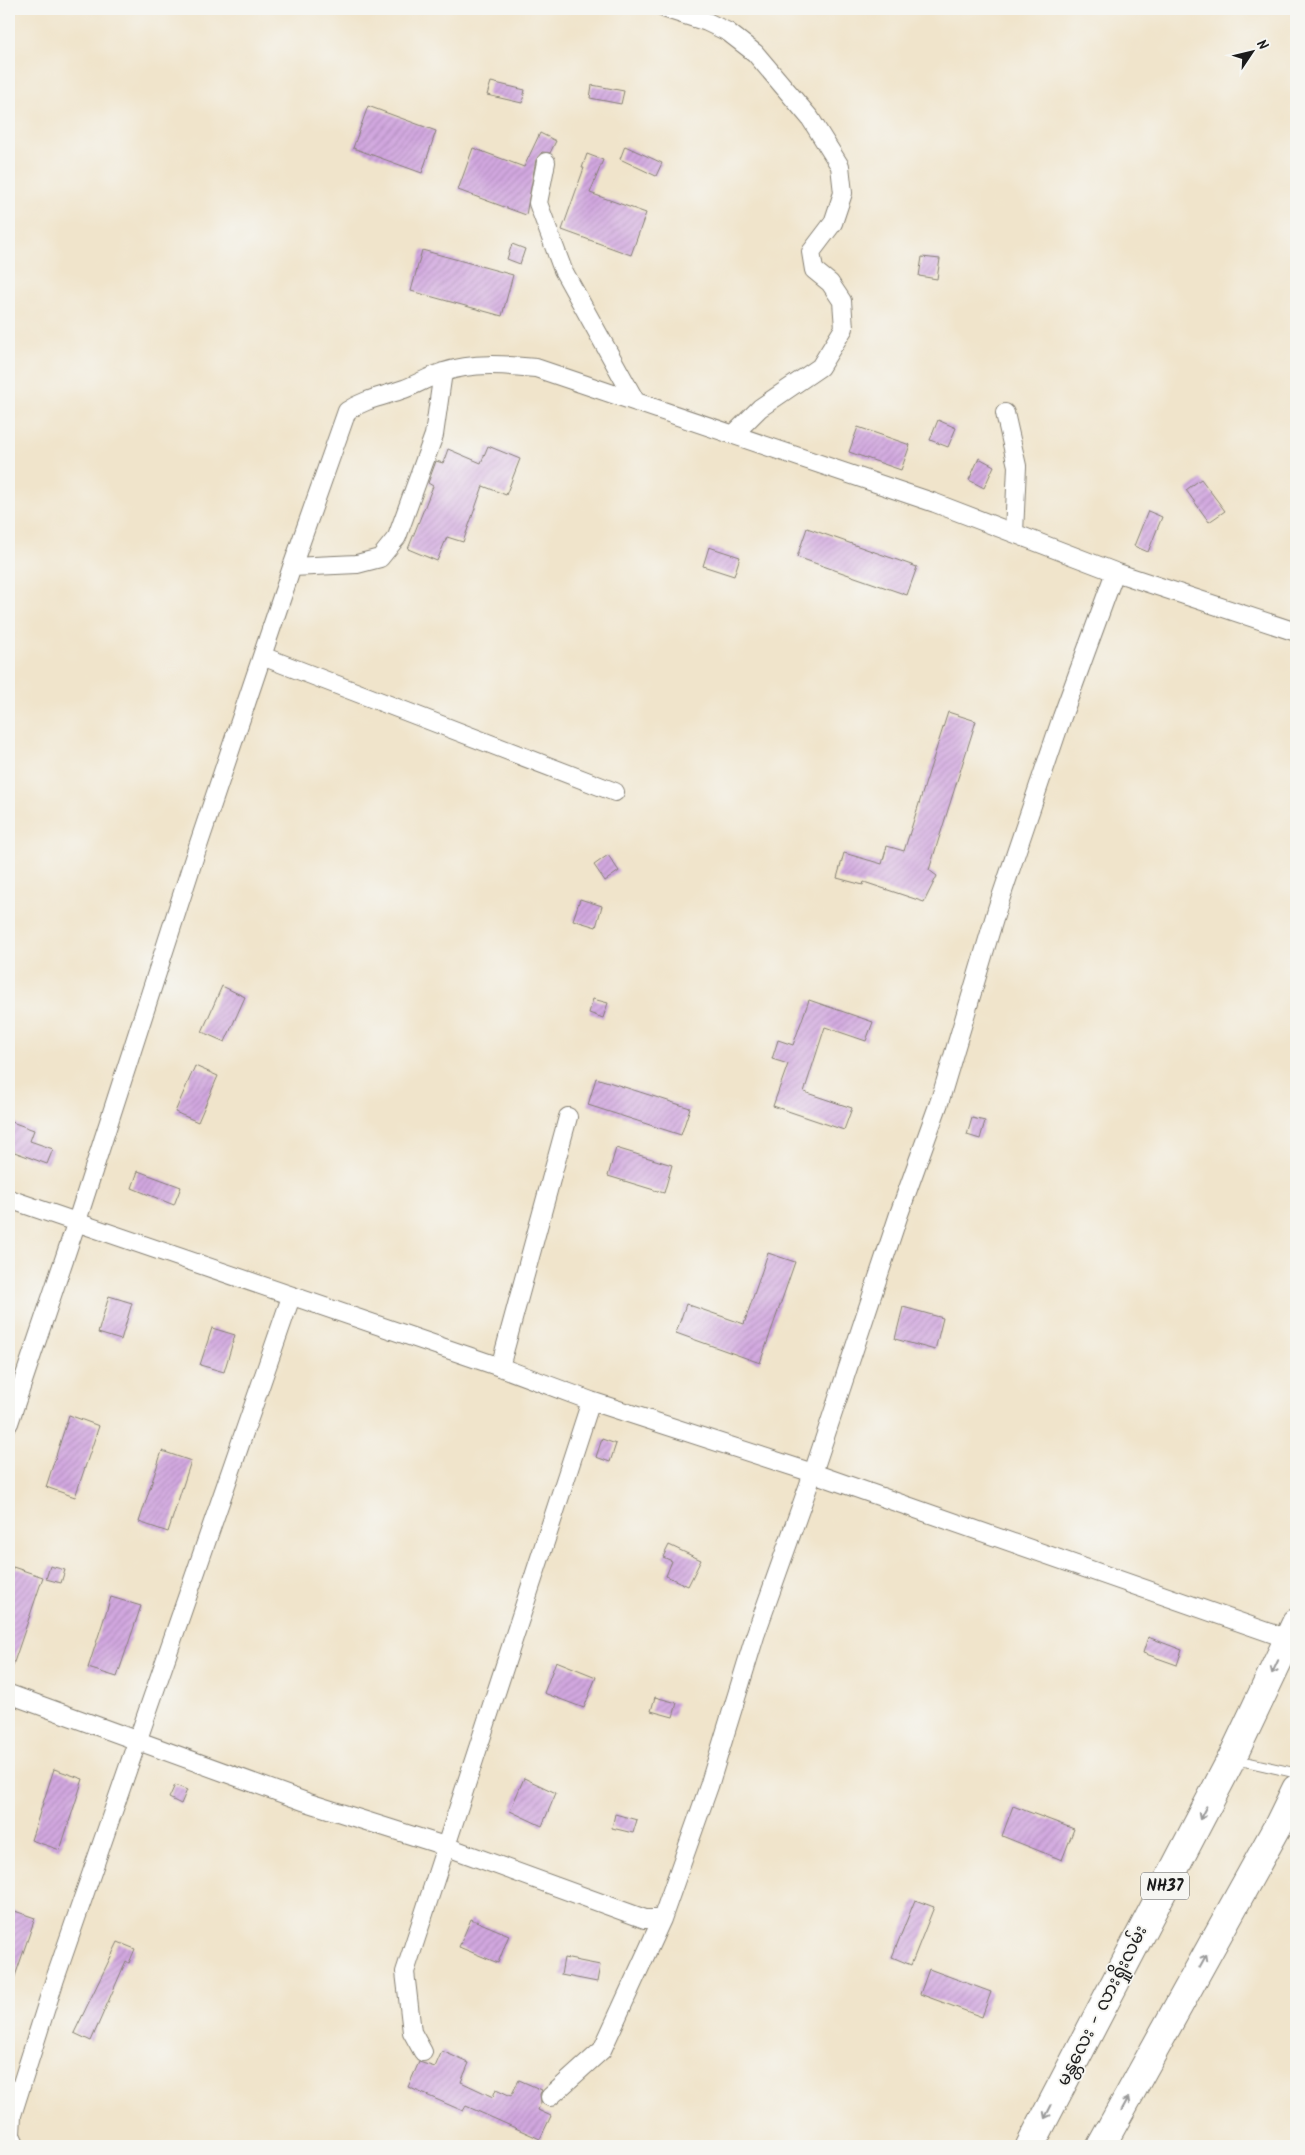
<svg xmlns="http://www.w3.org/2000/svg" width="1305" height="2155" viewBox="0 0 1305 2155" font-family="Kalam,'Noto Sans Myanmar',sans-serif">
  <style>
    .building { fill: url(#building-hatch) }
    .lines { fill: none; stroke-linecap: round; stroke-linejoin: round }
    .lane-casing { stroke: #868074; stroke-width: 11 }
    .street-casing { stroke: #868074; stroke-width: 20 }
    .highway-casing { stroke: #868074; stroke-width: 30 }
    .lane { stroke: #fff; stroke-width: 9 }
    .street { stroke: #fff; stroke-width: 18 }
    .highway { stroke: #fff; stroke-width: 28 }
    .oneway { stroke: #999 }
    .labels { text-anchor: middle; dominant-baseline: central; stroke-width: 4; stroke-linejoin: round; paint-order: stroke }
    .shield { fill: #f6f6f2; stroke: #5d5d5c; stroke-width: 1 }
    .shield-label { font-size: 16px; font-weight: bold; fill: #1c1c1c }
    .street-label { font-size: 18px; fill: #1c1c1c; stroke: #f6f6f2 }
  </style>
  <defs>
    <pattern id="building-hatch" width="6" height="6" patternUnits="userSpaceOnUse" patternTransform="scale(1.25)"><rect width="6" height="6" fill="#d1a7df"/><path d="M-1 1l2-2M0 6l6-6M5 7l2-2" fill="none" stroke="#b38fbf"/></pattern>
  </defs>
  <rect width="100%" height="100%" fill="#f6f6f2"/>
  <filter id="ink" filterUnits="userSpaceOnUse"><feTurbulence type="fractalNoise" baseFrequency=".02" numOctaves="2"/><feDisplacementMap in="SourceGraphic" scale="10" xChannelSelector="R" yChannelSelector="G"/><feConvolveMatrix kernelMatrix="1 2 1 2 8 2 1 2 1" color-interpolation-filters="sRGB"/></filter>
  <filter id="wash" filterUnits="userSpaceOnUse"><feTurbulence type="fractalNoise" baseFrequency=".0096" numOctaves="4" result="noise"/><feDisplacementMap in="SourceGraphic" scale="20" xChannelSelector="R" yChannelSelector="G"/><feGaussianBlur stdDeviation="1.12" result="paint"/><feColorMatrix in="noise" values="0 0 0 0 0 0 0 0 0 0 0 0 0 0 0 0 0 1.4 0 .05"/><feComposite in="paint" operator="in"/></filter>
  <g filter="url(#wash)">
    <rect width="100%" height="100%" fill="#f0e4cb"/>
    <g id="blocks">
      <path class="building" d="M491,82l34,8 -3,13 -35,-8z
        M592,85l32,6 -3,13 -31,-6z
        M368,106l68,25 -14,42 -69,-25z
        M540,133l16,8 -6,12 -8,-1 -6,8 -10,55 -68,-25 15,-42 51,19z
        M625,146l37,17 -6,13 -36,-17z
        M587,154l16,6 -13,33 56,20 -15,42 -69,-25 22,-62h-2z
        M512,244l13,5 -5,15 -13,-5z
        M422,250l91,25 -11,41 -91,-25z
        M922,257l18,2 -3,20 -18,-3z
        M938,420l18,8 -8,19 -18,-7z
        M858,427l52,18 -9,25 -52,-18z
        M488,446l32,13 -14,36 -23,-9 -20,56 -16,-5 -10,24 -29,-12 25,-63 -5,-3 8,-22 7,2 5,-14 33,14z
        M979,458l15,8 -10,22 -15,-8z
        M1201,479l24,32 -16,11 -23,-32z
        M1148,511l14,6 -14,35 -14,-6z
        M807,528l110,39 -10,28 -110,-38z
        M709,547l31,10 -6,19 -31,-10z
        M948,712l28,9 -47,149 8,6 -13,26 -60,-20 -1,3 -26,-7 7,-25 38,11 5,-18 17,5z
        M608,855l11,16 -14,10 -11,-16z
        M580,899l22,7 -6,21 -23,-7z
        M222,986l23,11 -20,45 -23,-10z
        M593,999l15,4 -5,15 -14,-5z
        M809,1000l64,22 -7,19 -41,-14 -21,65 48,16 -8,22 -71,-24 15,-42 -16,-5 6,-19 15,5z
        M195,1066l23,10 -20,46 -23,-10z
        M596,1078l94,30 -9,27 -93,-30z
        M972,1118l13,3 -5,18 -13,-4z
        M9,1121l25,9 -4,11 23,8 -6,15 -38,-14z
        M616,1148l56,17 -8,28 -56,-17z
        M138,1171l43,16 -7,18 -42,-17z
        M768,1253l27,9 -35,101 -84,-30 10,-29 58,20z
        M109,1296l23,7 -11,37 -23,-7z
        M903,1307l40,11 -8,32 -40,-11z
        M212,1328l23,7 -11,37 -24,-7z
        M69,1415l30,11 -24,71 -29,-10z
        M602,1439l14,5 -6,18 -14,-5z
        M162,1451l29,10 -23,71 -29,-10z
        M669,1545l32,15 -13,26 -22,-10 6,-15 -9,-4z
        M50,1566l15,4 -4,13 -15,-4z
        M13,1567l30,10 -32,94h-2v-90z
        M111,1597l30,9 -24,71 -29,-9z
        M1148,1637l34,13 -5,15 -34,-12z
        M556,1661l40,16 -12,31 -40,-15z
        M655,1697l22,6 -4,14 -22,-6z
        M54,1769l29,10 -23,71 -29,-10z
        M524,1778l32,15 -14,33 -32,-15z
        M175,1785l12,5 -6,14 -12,-6z
        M1013,1806l61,23 -12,31 -60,-24z
        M615,1814l22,6 -4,13 -21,-5z
        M915,1900l19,7 -23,58 -19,-8z
        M9,1909l26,9 -24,70h-2z
        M471,1919l38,16 -11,28 -39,-16z
        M118,1942l17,7 -6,14 -3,-2 -35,80 -17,-8z
        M564,1958l36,7 -3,17 -36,-7z
        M929,1969l62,23 -9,25 -62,-23z
        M442,2051l27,12 -8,19 32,15 3,-8 15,7 8,-16 23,10 -2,4 1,8 -3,8 13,6 -11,23 -74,-33 -3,5 -55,-24 11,-25 16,5z"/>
    </g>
  </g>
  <g filter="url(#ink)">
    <use href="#blocks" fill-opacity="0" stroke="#868074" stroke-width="1"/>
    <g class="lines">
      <g class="lane-casing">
        <path id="lane" d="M1234,1759l62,14"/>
      </g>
      <g class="street-casing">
        <path id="street" d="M666,9l41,13 21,10 27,21 55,65 30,48 3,27 -10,30 -22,29 3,18 16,13 12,18 2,27 -24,39 -60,41 -27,27
          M546,162l-8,41 25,67 73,132
          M1005,413l12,53 -3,67
          M292,567l65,-3 23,-6 17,-21 37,-102 9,-63
          M262,656l353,136
          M9,1199l491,168 91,34 222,72 475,166
          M500,1367l68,-250
          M9,1423l68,-202 117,-363 98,-291 55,-156c18,-12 37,-15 57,-22 14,-5 26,-13 40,-17 29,-10 62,-7 92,-4l399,135 180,69 181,60
          M9,1694l297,108 139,44 200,73h17l47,-133 46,-150 58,-163 86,-259 41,-114 57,-191 65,-192 53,-145
          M423,2052l-11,-20 -7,-60 186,-571
          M550,2097l52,-47 60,-131
          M16,2146l-5,-11 1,-20 43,-136 236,-682"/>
      </g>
      <g class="highway-casing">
        <path id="highway" d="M1030,2146l202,-388 64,-135
          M1101,2146l178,-322 17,-35"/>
      </g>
      <use href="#lane" class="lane"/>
      <use href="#street" class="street"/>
      <use href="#highway" class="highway"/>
    </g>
    <defs><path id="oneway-shaft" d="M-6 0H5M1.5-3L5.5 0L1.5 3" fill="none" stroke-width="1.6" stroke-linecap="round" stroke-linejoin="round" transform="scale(1.25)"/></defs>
    <g class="oneway">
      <use href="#oneway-shaft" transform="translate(1275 1667) rotate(115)"/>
      <use href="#oneway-shaft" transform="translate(1203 1813) rotate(117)"/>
      <use href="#oneway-shaft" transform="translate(1203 1961) rotate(-61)"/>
      <use href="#oneway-shaft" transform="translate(1125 2104) rotate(-61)"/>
      <use href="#oneway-shaft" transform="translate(1048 2112) rotate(117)"/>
    </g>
  </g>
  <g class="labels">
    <rect class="shield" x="1141" y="1872.5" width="48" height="27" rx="4"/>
    <g class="shield-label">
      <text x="1165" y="1886">NH37</text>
    </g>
    <g class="street-label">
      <text transform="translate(1103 2006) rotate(-63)">မန္တလေး - လားရှိုးလမ်း</text>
    </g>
  </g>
  <rect width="1305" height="2155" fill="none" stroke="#f6f6f2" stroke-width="30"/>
  <g transform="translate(1252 52) rotate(55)" stroke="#f6f6f2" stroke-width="4" paint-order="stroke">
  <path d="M0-4L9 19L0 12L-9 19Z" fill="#1c1c1c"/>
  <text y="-8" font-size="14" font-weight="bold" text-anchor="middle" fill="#1c1c1c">N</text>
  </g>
</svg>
